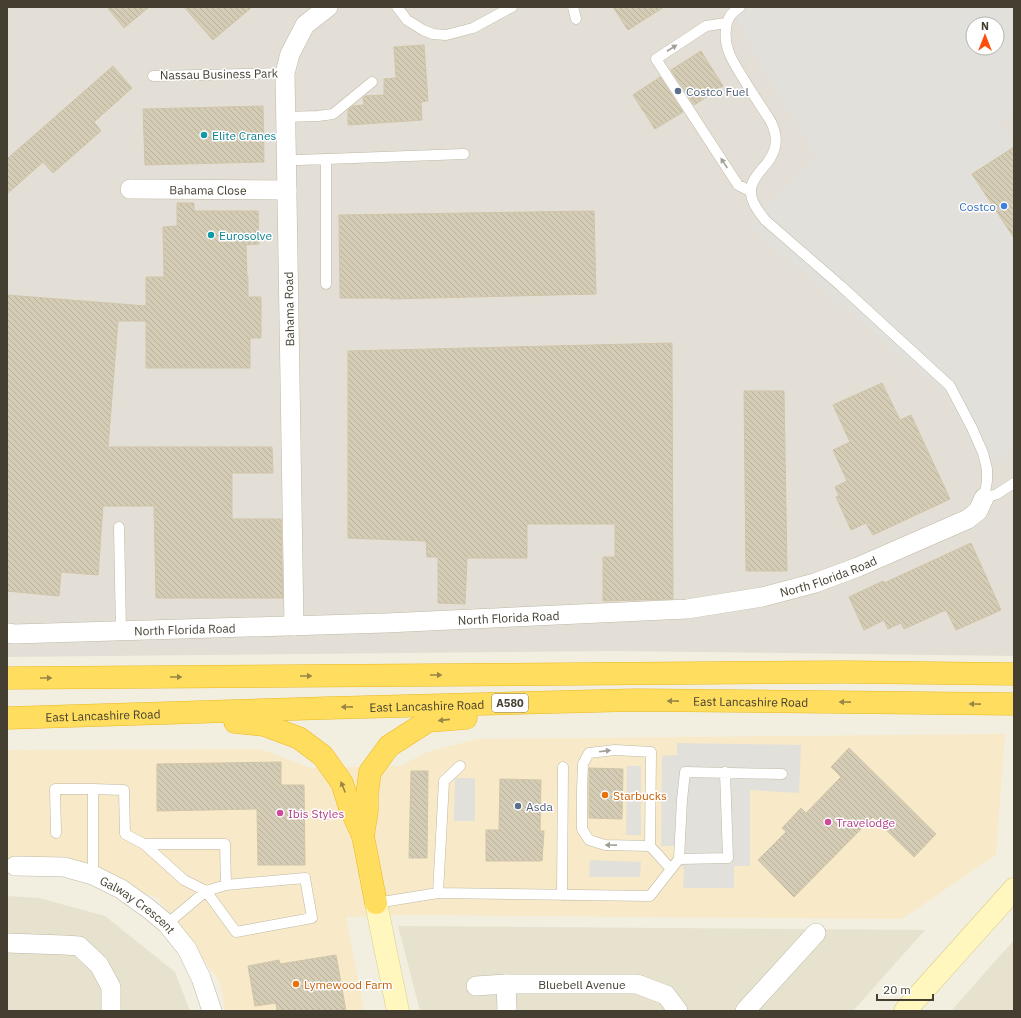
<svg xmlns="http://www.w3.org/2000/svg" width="1021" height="1018" viewBox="0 0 1021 1018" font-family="'IBM Plex Sans',sans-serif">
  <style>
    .residential { fill: #e7e2ce }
    .commercial { fill: #f8e9c8 }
    .industrial { fill: #e4dfd6; fill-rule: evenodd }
    .parking { fill: #e2e0da; fill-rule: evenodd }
    .building { fill: url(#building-back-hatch); stroke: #d0c5a8 }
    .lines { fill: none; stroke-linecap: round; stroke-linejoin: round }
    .lane-casing { stroke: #beb8a3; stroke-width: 11 }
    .street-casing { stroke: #beb8a3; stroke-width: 20 }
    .secondary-casing { stroke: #d7cd8b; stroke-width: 23 }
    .highway-casing { stroke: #ebb921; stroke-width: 23 }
    .lane { stroke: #fff; stroke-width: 10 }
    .street { stroke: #fff; stroke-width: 19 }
    .secondary { stroke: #fff7be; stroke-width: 22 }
    .highway { stroke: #ffdd5f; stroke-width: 22 }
    .oneway { fill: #a29f98 }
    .oneway2 { fill: #988646 }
    .service-dot { fill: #5c6f8a; stroke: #fff; stroke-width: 1.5 }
    .culture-dot { fill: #0f9aa8; stroke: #fff; stroke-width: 1.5 }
    .shop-dot { fill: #3f7fe0; stroke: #fff; stroke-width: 1.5 }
    .food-dot { fill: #e8710a; stroke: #fff; stroke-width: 1.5 }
    .hotel-dot { fill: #d1479c; stroke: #fff; stroke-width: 1.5 }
    .labels { text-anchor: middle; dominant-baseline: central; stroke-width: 3; stroke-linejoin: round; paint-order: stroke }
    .shield { fill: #fff; stroke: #7c796f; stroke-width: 1 }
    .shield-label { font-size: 11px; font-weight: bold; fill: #443f31 }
    .street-label { font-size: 12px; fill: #443f31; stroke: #fff }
    .service-label { font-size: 12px; fill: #4e5e75; stroke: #fff; text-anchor: start }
    .culture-label { font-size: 12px; fill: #0d838f; stroke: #fff; text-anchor: start }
    .shop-label { font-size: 12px; fill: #366cbe; stroke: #fff; text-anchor: end }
    .food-label { font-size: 12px; fill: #c56008; stroke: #fff; text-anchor: start }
    .hotel-label { font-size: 12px; fill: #b23c85; stroke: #fff; text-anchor: start }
  </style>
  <defs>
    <pattern id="building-back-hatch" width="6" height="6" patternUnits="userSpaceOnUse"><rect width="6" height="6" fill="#d4ccb5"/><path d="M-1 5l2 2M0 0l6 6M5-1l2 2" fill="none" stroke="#b7b09c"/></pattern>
  </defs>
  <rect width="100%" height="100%" fill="#f2efe1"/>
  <path class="residential" d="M7,896l32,2 66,18 70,56 15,39h-183z
    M398,926l527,4 -72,81h-433z
    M1014,940v71h-63z"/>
  <path class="commercial" d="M1005,734l-9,121 -94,64 -500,-4 -56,2 18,94h-139l-5,-29 -62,-84 -98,-36 -53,1v-113l253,-1 51,19 90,-2 26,-14 50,-13z"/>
  <path class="industrial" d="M7,7h1007v649l-399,-5 -608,6zM973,24h24v24h-24z"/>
  <path class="parking" d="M732,7h282v105l-14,9 14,22v4l-42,27 42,64v207l-32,23 -35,-72 -198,-170 68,-69 -56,-91zM973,24h24v24h-24z
    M677,743l124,2 -2,48 -49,-3v76h-16v22h-51l1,-18 -10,-24h-13l1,-90 15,-1z
    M627,766h14v69h-15z
    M455,778h20v43h-21z
    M590,860l51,2 -1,15h-51z"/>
  <path class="building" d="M107,7h42l-25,21z
    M184,7h68l-39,33z
    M613,7h51l-36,23z
    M424,45l4,56 -7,1 1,18 -74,5v-15l5,-4 11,-1 -1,-7 2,-2 19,-1v-16l12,-1 -2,-31z
    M701,51l22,35 -29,19 -23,-35z
    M113,66l19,22 -38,34 7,9 -48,42 -10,-11 -36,32v-35z
    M660,77l23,35 -28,17 -22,-34z
    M263,106l1,56 -119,3 -2,-56z
    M1014,147v91l-42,-64z
    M177,203h17v8h64l1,33 -13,1 1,32h1v20h13v41h-11v30h-104v-47h-28l-10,126h164l1,26h-41v46h49l2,79h-127l-2,-92h-51l-5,69 -37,-3 -2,24 -52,-5v-296l139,11v-29h18l-1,-50 14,-1z
    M594,211l2,83 -206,5v-1h-50l-1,-83z
    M672,343l1,256 -70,2v-44h12v-33h-88v34h-60l-2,46 -27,-1v-46h-11l-1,-16 -78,-3v-187z
    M882,383l18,37 11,-5 39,84 -77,36 -7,-12 -15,7 -15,-33 3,-1 -4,-9 12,-6 -14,-31 17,-8 -17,-37z
    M744,391h40l3,180h-41z
    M971,543l30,67 -45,20 -10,-20 -42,19 -3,-6 -13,6 -4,-9 -20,10 -15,-33 34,-16 1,2z
    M849,748l87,86 -22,23 -41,-40 -79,80 -36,-37 28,-28 -4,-4 19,-20 5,5 35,-36 -10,-10z
    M281,762v23h23l1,80h-47l-1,-56 -100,2v-47z
    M589,768l34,1 -1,50 -33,-1z
    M411,771h17l-1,87h-18z
    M500,779l41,1 -1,51h4l-2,30h-56v-31h13z
    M336,955l10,56h-69l-1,-8 -21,3 -7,-40 31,-6 1,4z"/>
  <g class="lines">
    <g class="lane-casing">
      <path id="lane" d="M397,7l10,13 16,10 10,4 13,1 27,-7 39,-21
        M573,7l3,12
        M740,7c-9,6 -13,11 -14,22 -3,21 10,37 20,54 8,13 17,26 25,39 9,18 5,32 -9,47 -5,6 -11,13 -11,21 -1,11 8,22 14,30l76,66 109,100 22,42 11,25 4,16v12l-3,17 13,-4 17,-11
        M726,23l-20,3 -50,33 82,126 12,6
        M153,76l132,-3
        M285,117l33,-1 15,-2 39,-32
        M326,159v125
        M286,160h13l165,-6
        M119,527l2,104
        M56,833l-1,-44h38
        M144,844l40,36 22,11 20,-6
        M650,846l-45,-1 -16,-5 -7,-11v-40l1,-25 6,-11 26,-3 36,2 -1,94 21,23
        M679,859l49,-1 -3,-86
        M93,875v-86l31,1 1,44 19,10h81l1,41 79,-7 7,40 -76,14 -30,-41 -39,33
        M438,893l6,-112 16,-15
        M562,895l1,-128
        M376,903l62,-10 212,3 29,-37 3,-59 3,-28 97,2"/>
    </g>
    <g class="street-casing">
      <g id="street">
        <path id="s1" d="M130,189l157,1"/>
        <path d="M294,626l-9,-553 5,-19 15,-29 23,-18"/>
        <path id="s2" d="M7,633l7,1 372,-11 301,-14 75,-12 53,-14 43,-16 110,-48 10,-8 6,-13"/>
        <path id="s3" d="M15,866l49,1 29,8 28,14 28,20 18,15 20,25 14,29 11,33"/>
        <path d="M7,943l57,2 15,1 20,19 12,22v24"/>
        <path d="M506,984l1,27"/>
        <path id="s4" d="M476,986l30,-2h131l29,11 12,16"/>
        <path d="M745,1011l71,-78"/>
      </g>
    </g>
    <g class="secondary-casing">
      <path id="secondary" d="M376,903l22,108
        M905,1011l109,-122"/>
    </g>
    <g class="highway-casing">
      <g id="highway">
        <path d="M7,678l838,-6 169,2"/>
        <path id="s5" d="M7,718l321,-10 308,-8 378,4"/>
        <path d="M235,722l29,3 35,13 24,18 19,27 7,22 14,31 13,67"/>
        <path d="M363,836l4,-25v-16l3,-23 19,-26 39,-25 38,-3"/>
      </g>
    </g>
    <use href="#lane" class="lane"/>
    <use href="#street" class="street"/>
    <use href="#secondary" class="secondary"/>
    <use href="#highway" class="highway"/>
  </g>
  <defs><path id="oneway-solid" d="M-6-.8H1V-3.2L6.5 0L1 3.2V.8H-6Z"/></defs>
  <g class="oneway">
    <use href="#oneway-solid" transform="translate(672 48) rotate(-33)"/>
    <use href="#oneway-solid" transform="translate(724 163) rotate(-123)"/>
    <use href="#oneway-solid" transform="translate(605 751) rotate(-7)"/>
    <use href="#oneway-solid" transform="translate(611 845) rotate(-179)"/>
  </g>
  <g class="oneway2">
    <use href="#oneway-solid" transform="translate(436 675)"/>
    <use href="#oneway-solid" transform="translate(306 676)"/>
    <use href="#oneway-solid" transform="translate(176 677)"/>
    <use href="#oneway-solid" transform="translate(46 678)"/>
    <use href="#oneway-solid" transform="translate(673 701) rotate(-179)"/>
    <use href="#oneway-solid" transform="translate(845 702) rotate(-179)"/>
    <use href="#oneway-solid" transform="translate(975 704) rotate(-179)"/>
    <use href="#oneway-solid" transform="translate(347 707) rotate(179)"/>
    <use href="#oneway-solid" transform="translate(444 720) rotate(174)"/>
    <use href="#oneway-solid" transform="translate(343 787) rotate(-112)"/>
  </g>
  <g class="service-dot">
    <circle cx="678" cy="91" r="4"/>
    <circle cx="518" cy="806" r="4"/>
  </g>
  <g class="culture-dot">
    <circle cx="204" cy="135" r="4"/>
    <circle cx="211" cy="235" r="4"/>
  </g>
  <circle class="shop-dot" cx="1004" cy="206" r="4"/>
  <g class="food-dot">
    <circle cx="605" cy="795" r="4"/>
    <circle cx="296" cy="984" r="4"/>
  </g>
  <g class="hotel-dot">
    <circle cx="280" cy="813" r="4"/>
    <circle cx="828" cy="822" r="4"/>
  </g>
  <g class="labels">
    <rect class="shield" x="492" y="694" width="36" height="18" rx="3"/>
    <g class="shield-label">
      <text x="510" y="703">A580</text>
    </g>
    <g class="street-label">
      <text transform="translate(219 74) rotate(-1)">Nassau Business Park</text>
      <text stroke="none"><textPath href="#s1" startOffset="78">Bahama Close</textPath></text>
      <text transform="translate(289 309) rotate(-91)">Bahama Road</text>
      <text stroke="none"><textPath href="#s2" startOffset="826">North Florida Road</textPath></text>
      <text stroke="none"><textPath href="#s2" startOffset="502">North Florida Road</textPath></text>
      <text stroke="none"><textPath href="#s2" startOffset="178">North Florida Road</textPath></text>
      <text stroke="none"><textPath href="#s5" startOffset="744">East Lancashire Road</textPath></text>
      <text stroke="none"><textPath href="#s5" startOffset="420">East Lancashire Road</textPath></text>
      <text stroke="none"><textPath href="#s5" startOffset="96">East Lancashire Road</textPath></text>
      <text stroke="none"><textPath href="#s3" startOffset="133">Galway Crescent</textPath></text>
      <text stroke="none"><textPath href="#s4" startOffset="106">Bluebell Avenue</textPath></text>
    </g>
    <g class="service-label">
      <text x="686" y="91">Costco Fuel</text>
      <text x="526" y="806">Asda</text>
    </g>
    <g class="culture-label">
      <text x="212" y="135">Elite Cranes</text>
      <text x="219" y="235">Eurosolve</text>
    </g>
    <g class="shop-label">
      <text x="996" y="206">Costco</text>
    </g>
    <g class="food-label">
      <text x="613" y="795">Starbucks</text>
      <text x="304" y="984">Lymewood Farm</text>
    </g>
    <g class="hotel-label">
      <text x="288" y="813">Ibis Styles</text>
      <text x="836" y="822">Travelodge</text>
    </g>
  </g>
  <rect width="1021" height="1018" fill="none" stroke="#443f31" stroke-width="16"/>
  <g transform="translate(985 36)"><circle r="19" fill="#ffffff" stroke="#b4b2ad"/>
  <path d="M0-3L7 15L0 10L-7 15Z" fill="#ff4d0b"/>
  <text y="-6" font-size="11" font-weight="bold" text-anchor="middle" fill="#443f31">N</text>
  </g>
  <path d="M877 994v6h56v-6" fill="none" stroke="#443f31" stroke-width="2"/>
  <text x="883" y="994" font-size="12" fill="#443f31" stroke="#ffffff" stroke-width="3" paint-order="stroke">20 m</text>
</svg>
